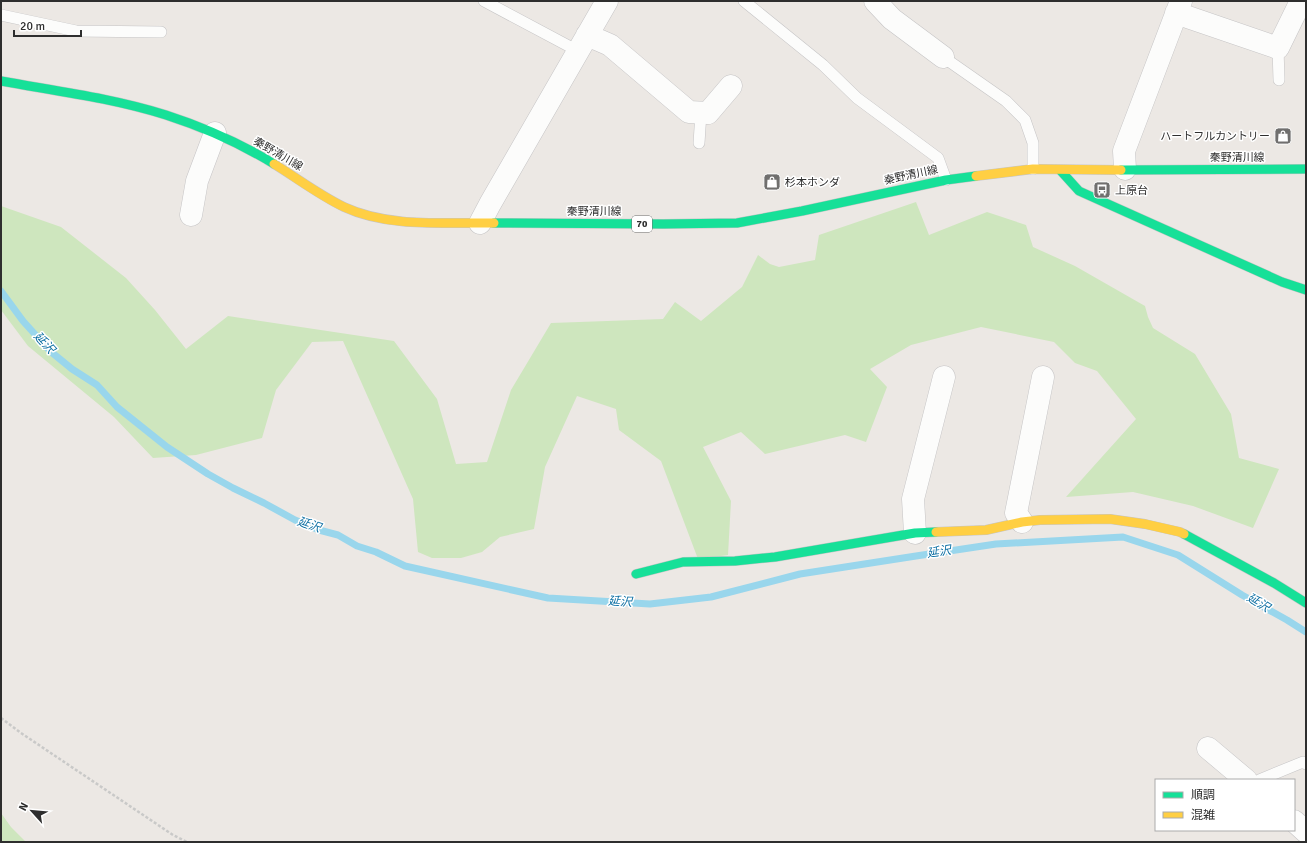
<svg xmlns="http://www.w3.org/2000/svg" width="1307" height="843" viewBox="0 0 1307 843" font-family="Signika,'Noto Sans JP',sans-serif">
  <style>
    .green { fill: #cee6be }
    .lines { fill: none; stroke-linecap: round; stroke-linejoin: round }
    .stream { stroke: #99d6ec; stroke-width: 7 }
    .lane-casing { stroke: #c5c4c5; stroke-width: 12 }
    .street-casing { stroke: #c5c4c5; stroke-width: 23 }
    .fast-casing { stroke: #c5c4c5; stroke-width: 10 }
    .slow-casing { stroke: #c5c4c5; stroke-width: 10 }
    .path { stroke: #c9c9c8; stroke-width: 2.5; stroke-dasharray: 3 2; stroke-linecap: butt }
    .lane { stroke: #fcfcfb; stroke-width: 11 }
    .street { stroke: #fcfcfb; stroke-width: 22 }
    .fast { stroke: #16e098; stroke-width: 9 }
    .slow { stroke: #ffcf43; stroke-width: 9 }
    .labels { text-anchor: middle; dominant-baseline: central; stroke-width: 3; stroke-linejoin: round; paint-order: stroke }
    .shield { fill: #fff; stroke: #6d6d6d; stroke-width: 1 }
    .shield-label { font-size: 10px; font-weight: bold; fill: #2e2e2e }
    .poi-label { font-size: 11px; fill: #2e2e2e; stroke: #fff; text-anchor: start }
    .street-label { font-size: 11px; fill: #2e2e2e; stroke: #fff }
    .water-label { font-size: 12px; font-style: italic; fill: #0d6fa3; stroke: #fff }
  </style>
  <rect width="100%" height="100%" fill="#ece8e4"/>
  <path class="green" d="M916,202l13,33 58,-23 39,13 7,22 42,19 70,40 3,11 5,11 42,26 36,60 8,44 40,11 -26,59 -60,-22 -60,-14 -67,5 70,-78 -39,-48 -22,-8 -21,-21 -73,-15 -70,18 -41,24 17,18 -21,55 -21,-7 -80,19 -24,-22 -38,15 28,54 -3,54 -30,4 -37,-98 -42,-31 -3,-21 -39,-13 -32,71 -11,62 -34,8 -18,15 -21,6h-29l-14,-6 -5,-53 -70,-158 -31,1 -36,48 -14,48 -66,17 -43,3 -39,-41 -86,-71 -27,-36v-104l60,21 65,51 29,32 31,39 42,-33 166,25 43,58 19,65 31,-2 24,-72 40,-67 112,-4 12,-17 26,19 41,-34 16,-32 12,9 9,3 36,-7 4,-25z
    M1,813l10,14 15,15h-25z"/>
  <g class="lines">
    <path class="stream" d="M1,291l22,30 27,30 22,18 25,16 20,22 50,40 41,27 25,14 31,15 31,17 24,10 19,5 19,11 19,6 29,14 143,32 102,6 61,-7 89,-23 116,-18 80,-12 127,-7 55,18 64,40 45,25 19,12"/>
    <g class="lane-casing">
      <path id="lane" d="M484,1l94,50
        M744,1l79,64 34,33 81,60 8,22
        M1,15l75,16 85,1
        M1278,48l1,32
        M943,57l63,44 19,19 8,23v26
        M699,143l2,-30
        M1259,780l44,-18 3,2"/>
    </g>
    <g class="street-casing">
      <path id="street" d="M875,1l17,18 51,38
        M1176,13l102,35 23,-47
        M587,35l23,10 79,67 19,1 23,-27
        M1125,169l-1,-18 57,-150
        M191,215l6,-34 18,-48
        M480,223l10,-19 117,-203
        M1022,522l-6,-9 27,-136
        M915,533l-2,-34 31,-122
        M1208,748l38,32
        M1294,821l12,11"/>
    </g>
    <g class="fast-casing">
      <path id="fast" d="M1,81c55,10 111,17 165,34 37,12 74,28 108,49
        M1060,170l19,21 203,91 24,8
        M1121,170l185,-1
        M494,223l169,1 74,-1 65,-12 144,-31 30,-4
        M1184,534l90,49 32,20
        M636,574l47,-12 52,-1 40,-4 140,-24 21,-1"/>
    </g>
    <g class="slow-casing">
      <path id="slow" d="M274,164c23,14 45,31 70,43 45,21 101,15 150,16
        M976,176l57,-7 88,1
        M936,532l50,-2 36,-8 18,-2 70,-1 35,5 35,8 4,2"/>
    </g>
    <path class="path" d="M1,718l20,15 152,102 14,7"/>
    <use href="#lane" class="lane"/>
    <use href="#street" class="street"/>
    <use href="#fast" class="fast"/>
    <use href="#slow" class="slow"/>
  </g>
  <defs>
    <g id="shop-square" transform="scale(0.9)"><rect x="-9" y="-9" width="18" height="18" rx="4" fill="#706f6e" stroke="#fff"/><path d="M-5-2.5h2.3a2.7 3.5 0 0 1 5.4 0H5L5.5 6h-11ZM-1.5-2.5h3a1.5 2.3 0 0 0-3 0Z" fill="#fff"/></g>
    <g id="bus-square" transform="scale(0.9)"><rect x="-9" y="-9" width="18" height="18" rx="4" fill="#706f6e" stroke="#fff"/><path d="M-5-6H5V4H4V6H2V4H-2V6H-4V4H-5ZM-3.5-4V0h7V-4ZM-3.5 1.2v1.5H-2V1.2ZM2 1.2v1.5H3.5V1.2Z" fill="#fff"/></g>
  </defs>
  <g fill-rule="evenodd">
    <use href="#shop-square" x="1283" y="136"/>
    <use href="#shop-square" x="772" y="182"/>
    <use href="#bus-square" x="1102" y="190"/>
  </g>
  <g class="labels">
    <rect class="shield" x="632" y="216" width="20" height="16" rx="3"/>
    <g class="shield-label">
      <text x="642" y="224">70</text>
    </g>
    <g class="poi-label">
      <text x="1270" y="136" text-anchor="end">ハートフルカントリー</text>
      <text x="785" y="182">杉本ホンダ</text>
      <text x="1115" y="190">上原台</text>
    </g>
    <g class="street-label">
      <text transform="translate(278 154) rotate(30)">秦野清川線</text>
      <text x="1237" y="157">秦野清川線</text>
      <text transform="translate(911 175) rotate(-12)">秦野清川線</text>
      <text x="594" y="211">秦野清川線</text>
    </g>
    <g class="water-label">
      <text transform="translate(44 343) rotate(48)">延沢</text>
      <text transform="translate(309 525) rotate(19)">延沢</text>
      <text transform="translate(939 552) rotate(-8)">延沢</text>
      <text transform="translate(620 602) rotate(3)">延沢</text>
      <text transform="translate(1258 603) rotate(31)">延沢</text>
    </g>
  </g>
  <rect width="1307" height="843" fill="none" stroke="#2e2e2e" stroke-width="4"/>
  <rect x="1155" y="779" width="140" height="52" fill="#ffffff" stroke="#ababab"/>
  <rect x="1163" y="792" width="20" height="6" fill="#16e098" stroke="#ababab"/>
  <text x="1191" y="799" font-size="12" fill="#2e2e2e">順調</text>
  <rect x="1163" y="812" width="20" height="6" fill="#ffcf43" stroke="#ababab"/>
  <text x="1191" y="819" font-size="12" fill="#2e2e2e">混雑</text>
  <g transform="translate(32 811) rotate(297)" stroke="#ffffff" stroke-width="3" paint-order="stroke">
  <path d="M0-3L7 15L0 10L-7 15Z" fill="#2e2e2e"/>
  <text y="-6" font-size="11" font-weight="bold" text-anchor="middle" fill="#2e2e2e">N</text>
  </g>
  <path d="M14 30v6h67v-6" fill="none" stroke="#2e2e2e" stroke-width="2"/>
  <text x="20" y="30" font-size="12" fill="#2e2e2e" stroke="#ffffff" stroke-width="3" paint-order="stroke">20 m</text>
</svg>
